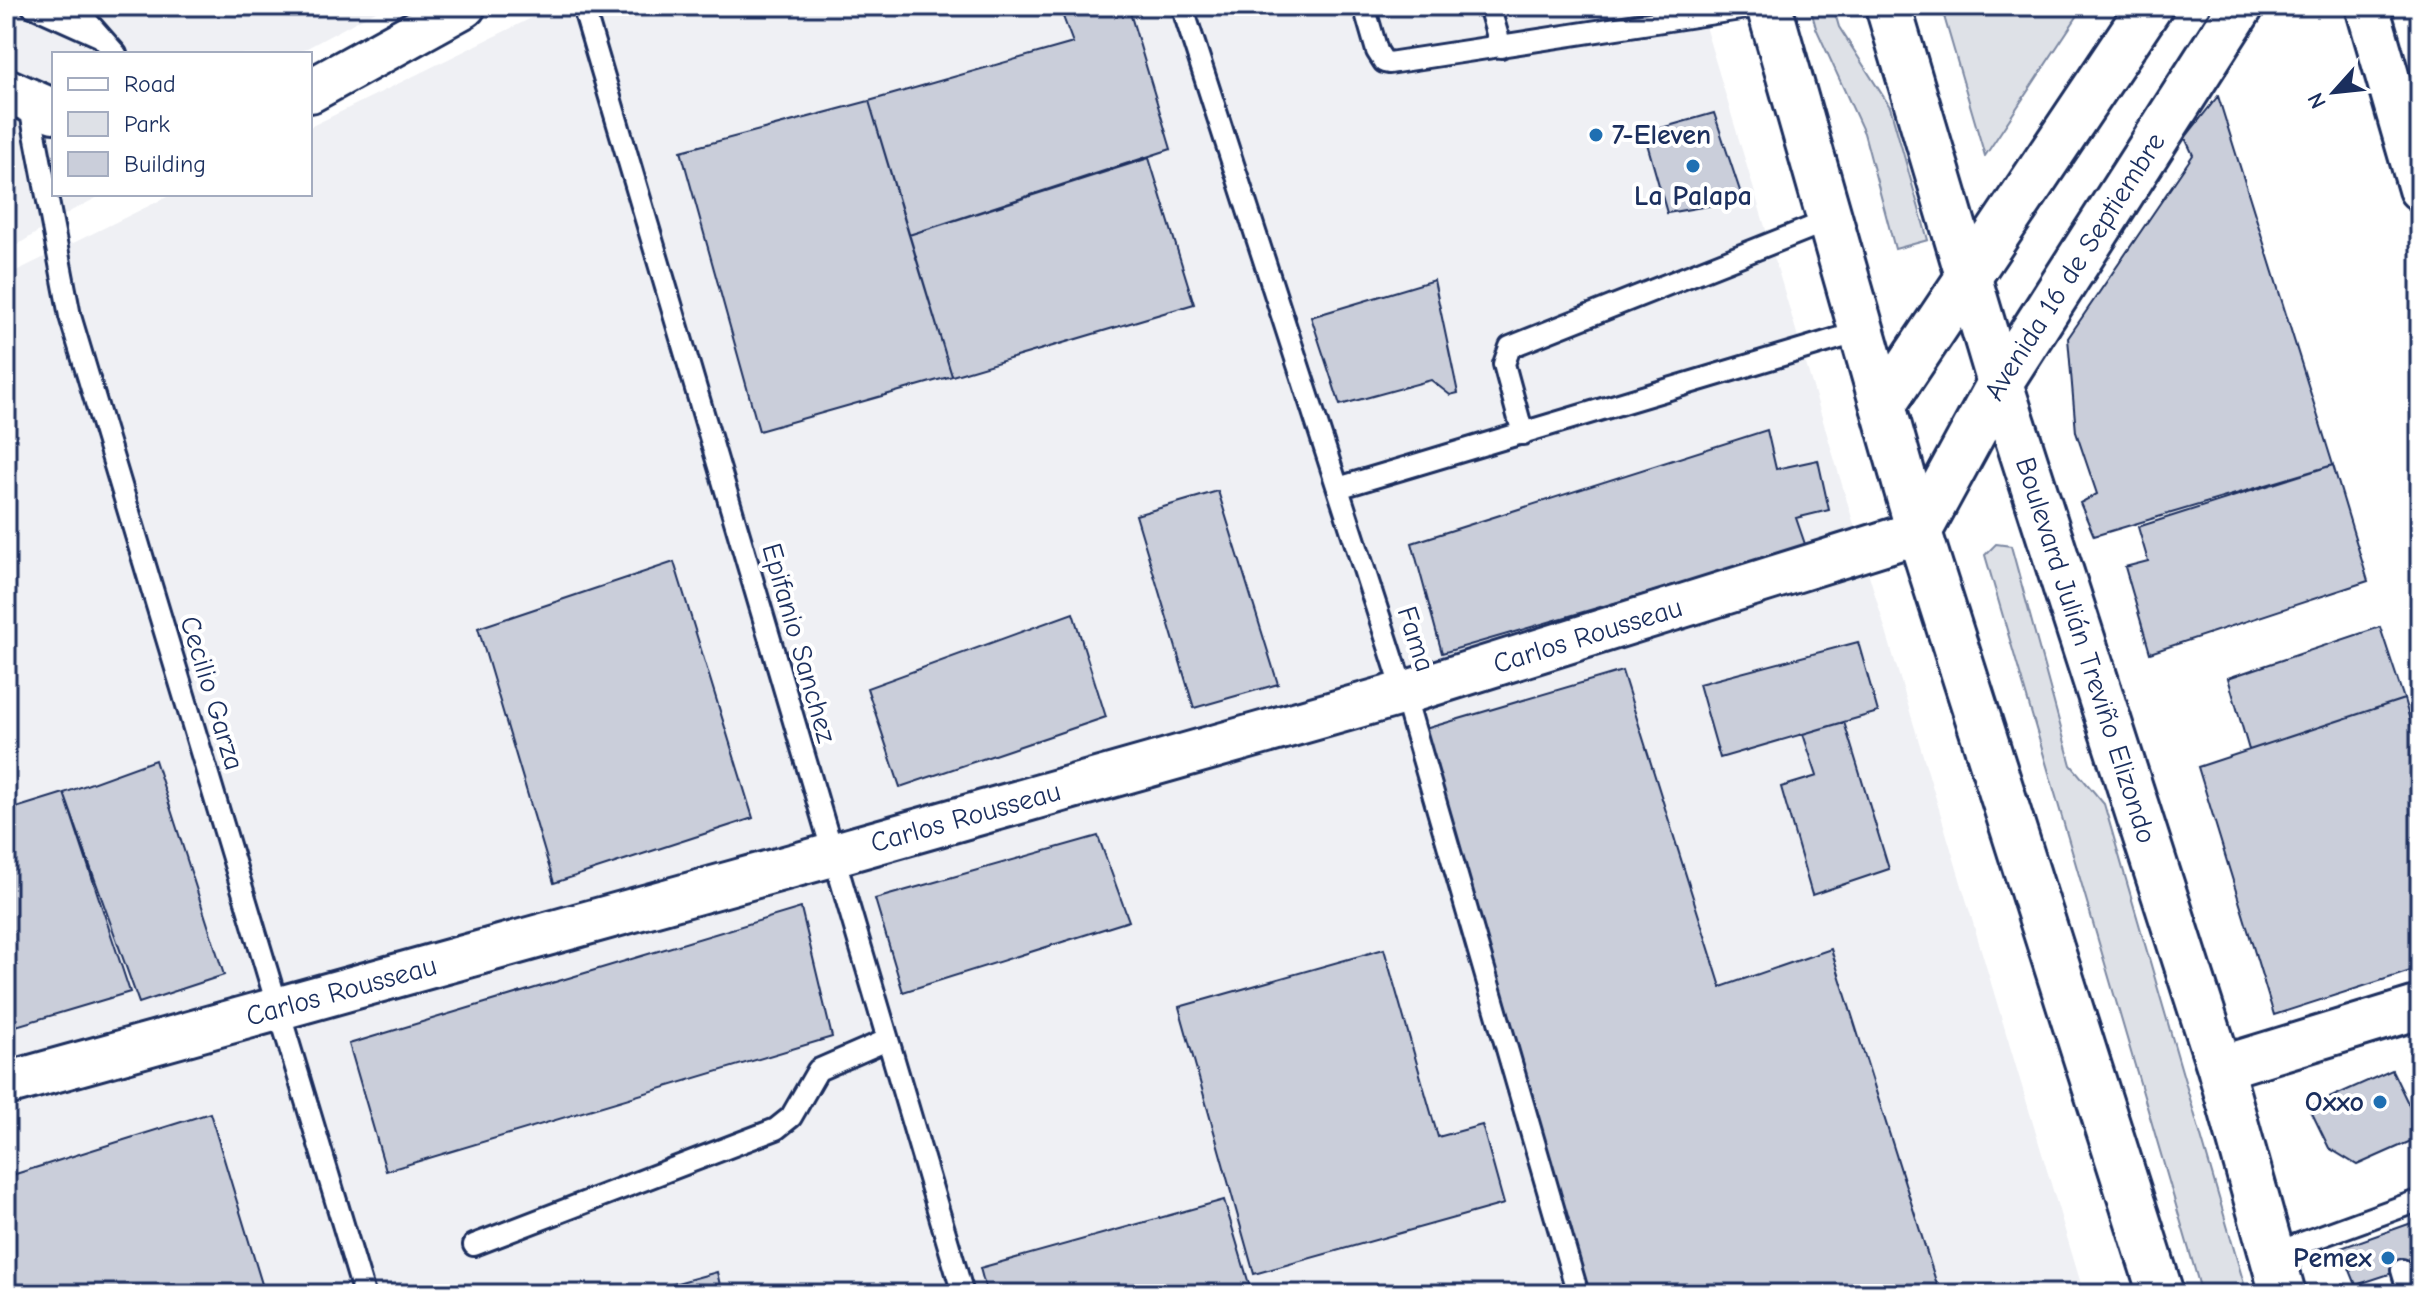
<svg xmlns="http://www.w3.org/2000/svg" width="2426" height="1300" viewBox="0 0 2426 1300" font-family="'Comic Neue',sans-serif">
  <style>
    .built { fill: #eff0f4 }
    .green { fill: #dee1e7; stroke: #7c88a2; stroke-width: 2 }
    .building { fill: #caceda; stroke: #1b2f5e; stroke-width: 2 }
    .lines { fill: none; stroke-linecap: round; stroke-linejoin: round }
    .service-casing { stroke: #1b2f5e; stroke-width: 26 }
    .minor-casing { stroke: #1b2f5e; stroke-width: 48 }
    .tertiary-casing { stroke: #1b2f5e; stroke-width: 50 }
    .secondary-casing { stroke: #1b2f5e; stroke-width: 50 }
    .service { stroke: #fff; stroke-width: 20 }
    .minor { stroke: #fff; stroke-width: 42 }
    .tertiary { stroke: #fff; stroke-width: 44 }
    .secondary { stroke: #fff; stroke-width: 44 }
    .poi-dot { fill: #1f6fb2; stroke: #fff; stroke-width: 3 }
    .labels { text-anchor: middle; dominant-baseline: central; stroke-width: 8; stroke-linejoin: round; paint-order: stroke }
    .poi-label { font-size: 28px; font-weight: bold; fill: #1b2f5e; stroke: #fff; text-anchor: end }
    .street-label { font-size: 28px; fill: #1b2f5e; stroke: #fff }
  </style>
  <rect width="100%" height="100%" fill="#fff"/>
  <filter id="ink" filterUnits="userSpaceOnUse"><feTurbulence type="fractalNoise" baseFrequency=".0125" numOctaves="2"/><feDisplacementMap in="SourceGraphic" scale="16" xChannelSelector="R" yChannelSelector="G"/><feConvolveMatrix kernelMatrix="1 2 1 2 8 2 1 2 1" color-interpolation-filters="sRGB"/></filter>
  <g filter="url(#ink)">
    <path class="built" d="M6,6h379l-89,48h-242v140h50l-33,17 -65,41z
      M556,6h1143l385,1288h-2078v-1018l167,-82h137v-67z"/>
    <path class="green" d="M1810,6h23l6,21 51,80 38,133 -33,9 -31,-116 -48,-105z
      M1941,6h143l-99,150z
      M1996,544l15,2 60,219 33,39 143,490h-45l-217,-739z"/>
    <path class="building" d="M1059,6h69l43,143 -262,86 -40,-134 204,-58z
      M2218,96l115,369 -239,71 -14,-33 17,-9 -21,-62 -8,-94 125,-183 -8,-17z
      M869,101l83,275 -193,55 -78,-280z
      M1714,113l29,87 -76,13 -23,-80z
      M1149,158l45,146 -242,72 -43,-141z
      M1434,280l24,113 -8,2 -19,-15 -91,25 -29,-88z
      M1767,430l9,39 42,-9 11,50 -33,8 10,29 -364,106 -30,-110z
      M2333,465l35,116 -218,72 -25,-86 23,-6 -10,-34z
      M1218,491l60,193 -84,24 -58,-193z
      M674,562l79,256 -199,65 -76,-255z
      M1073,613l33,104 -206,70 -33,-99z
      M2380,627l24,72 -155,51 -21,-72z
      M1858,642l20,70 -158,46 -21,-74z
      M1622,671l99,316 110,-38 109,345h-352l-163,-565z
      M2404,699l16,57v212l-146,47 -76,-248z
      M1844,722l45,147 -77,26 -31,-108 36,-11 -14,-42z
      M155,760l69,215 -85,28 -75,-210z
      M64,793l66,199 -124,37v-218z
      M1098,836l31,85 -226,71 -28,-93z
      M801,908l31,129 -446,134 -37,-127z
      M1384,949l54,188 44,-12 22,79 -250,70 -75,-267z
      M2392,1070l28,58v9l-63,28 -28,-17 -20,-41z
      M210,1113l55,181h-259v-117z
      M1224,1200l28,94h-265l-7,-26z
      M2420,1220v44l-64,21 -15,-37z
      M717,1272l5,22h-61l-2,-6z"/>
    <g class="lines">
      <g class="service-casing">
        <path id="service" d="M32,6l69,31
          M74,6l42,48
          M583,6l380,1288
          M1182,6l222,687 174,601
          M1364,6l13,45 7,11 5,1 371,-57
          M1489,6l12,41
          M29,102l41,214 294,978
          M1523,434l-19,-70 6,-17 320,-127
          M1338,488l525,-157
          M474,1245l302,-116 15,-12 27,-47 69,-30
          M2272,1254l148,-54
          M2402,1270l7,24"/>
      </g>
      <g class="minor-casing">
        <g id="minor">
          <path d="M2367,6l53,183"/>
          <path d="M6,90l48,21"/>
          <path d="M310,91l154,-85"/>
          <path d="M2220,1068l200,-61"/>
          <path id="s1" d="M6,1084l826,-229 572,-162 515,-161"/>
        </g>
      </g>
      <g class="tertiary-casing">
        <g id="tertiary">
          <path d="M1883,405l267,-399"/>
          <path id="s2" d="M1919,532l81,-149 241,-377"/>
        </g>
      </g>
      <g class="secondary-casing">
        <g id="secondary">
          <path d="M1769,6l150,526 242,762"/>
          <path id="s3" d="M1888,6l112,377 220,685 63,226"/>
        </g>
      </g>
      <use href="#service" class="service"/>
      <use href="#minor" class="minor"/>
      <use href="#tertiary" class="tertiary"/>
      <use href="#secondary" class="secondary"/>
    </g>
  </g>
  <g class="poi-dot">
    <circle cx="1596" cy="135" r="8"/>
    <circle cx="1693" cy="166" r="8"/>
    <circle cx="2380" cy="1102" r="8"/>
    <circle cx="2388" cy="1258" r="8"/>
  </g>
  <g class="labels">
    <g class="poi-label">
      <text x="1612" y="135" text-anchor="start">7-Eleven</text>
      <text x="1693" y="196" text-anchor="middle">La Palapa</text>
      <text x="2364" y="1102">Oxxo</text>
      <text x="2372" y="1258">Pemex</text>
    </g>
    <g class="street-label">
      <text stroke="none"><textPath href="#s2" startOffset="308">Avenida 16 de Septiembre</textPath></text>
      <text stroke="none"><textPath href="#s1" startOffset="1644">Carlos Rousseau</textPath></text>
      <text transform="translate(1416 639) rotate(72)">Fama</text>
      <text transform="translate(799 643) rotate(74)">Epifanio Sanchez</text>
      <text stroke="none"><textPath href="#s3" startOffset="674">Boulevard Julián Treviño Elizondo</textPath></text>
      <text transform="translate(212 693) rotate(73)">Cecilio Garza</text>
      <text stroke="none"><textPath href="#s1" startOffset="996">Carlos Rousseau</textPath></text>
      <text stroke="none"><textPath href="#s1" startOffset="348">Carlos Rousseau</textPath></text>
    </g>
  </g>
  <rect width="2426" height="1300" fill="none" stroke="#fff" stroke-width="32"/>
  <rect x="16" y="16" width="2394" height="1268" fill="none" stroke="#1b2f5e" stroke-width="3" filter="url(#ink)"/>
  <rect x="52" y="52" width="260" height="144" fill="#ffffff" stroke="#a4acbf" stroke-width="2"/>
  <rect x="68" y="78" width="40" height="12" fill="#ffffff" stroke="#a4acbf" stroke-width="2"/>
  <text x="124" y="92" font-size="24" fill="#1b2f5e">Road</text>
  <rect x="68" y="112" width="40" height="24" fill="#dee1e7" stroke="#a4acbf" stroke-width="2"/>
  <text x="124" y="132" font-size="24" fill="#1b2f5e">Park</text>
  <rect x="68" y="152" width="40" height="24" fill="#caceda" stroke="#a4acbf" stroke-width="2"/>
  <text x="124" y="172" font-size="24" fill="#1b2f5e">Building</text>
  <g transform="translate(2334 92) rotate(243)" stroke="#ffffff" stroke-width="6" paint-order="stroke">
  <path d="M0-6L14 30L0 20L-14 30Z" fill="#1b2f5e"/>
  <text y="-12" font-size="22" font-weight="bold" text-anchor="middle" fill="#1b2f5e">N</text>
  </g>
</svg>
